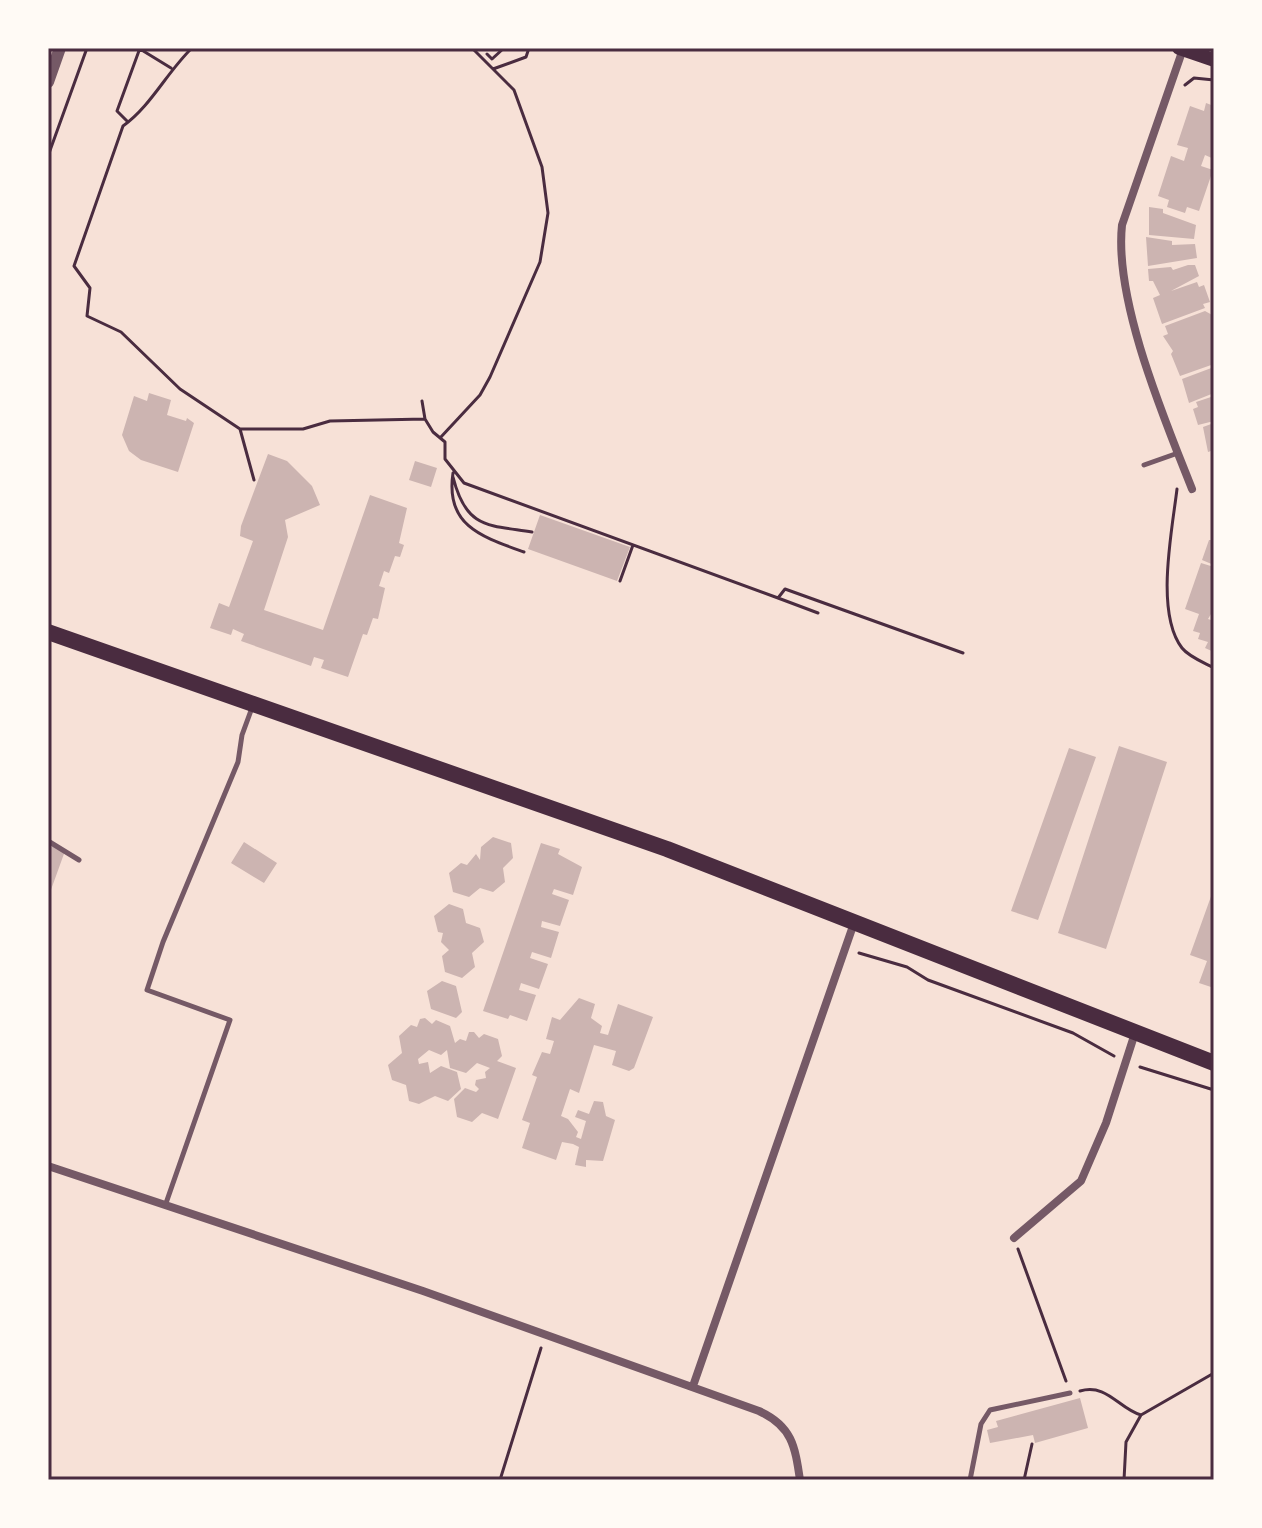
<svg xmlns="http://www.w3.org/2000/svg" width="1262" height="1528" viewBox="0 0 1262 1528" font-family="Lato,sans-serif">
  <style>
    .building { fill: #ccb4b1 }
    .lines { fill: none; stroke-linecap: round; stroke-linejoin: round }
    .path { stroke: #4a2c40; stroke-width: 3 }
    .service { stroke: #755966; stroke-width: 5 }
    .minor { stroke: #755966; stroke-width: 8 }
    .tertiary { stroke: #755966; stroke-width: 12 }
    .secondary { stroke: #4a2c40; stroke-width: 14 }
    .primary { stroke: #4a2c40; stroke-width: 16 }
    .neatline { fill: none; stroke: #4a2c40; stroke-width: 3 }
  </style>
  <rect width="100%" height="100%" fill="#f7e1d7"/>
  <path class="building" d="M1206,103l8,3v53l-9,-4 -4,11 12,4 -14,41 -12,-4 -2,6 -18,-6 2,-7 -11,-4 13,-40 13,5 4,-13 -11,-3 13,-39 14,5z
    M1149,207l14,2v4l33,12 -2,14 -45,-4z
    M1146,237l26,4v4l23,-1 2,14 -49,8z
    M1188,265h7l4,11 -28,15 26,-9 2,5 5,-2 6,17 -7,2 2,4 -43,16 -9,-26 7,-3 -7,-14h-4l-1,-12 23,-2 2,3z
    M1205,311l9,5v48l-34,12 -9,-22 2,-3 -10,-15 5,-2 -3,-8z
    M1214,367v26l-25,10 -7,-24z
    M149,393l22,7 -4,15 19,6 1,-3 7,5 -16,49 -37,-12 -12,-9 -7,-16 12,-39 13,5z
    M1214,396v25l-16,4 -5,-16 5,-2 -2,-5z
    M1214,423v27l-6,2 -5,-25z
    M268,454l19,7 25,25 8,19 -35,15 3,17 -24,73 59,20 47,-135 37,13 -8,35 5,2 -4,12 -5,-1 -6,17 -5,-2 -5,15 6,2 -7,31 -5,-1 -6,17 -4,-1 -15,43 -27,-9 3,-8 -10,-3 -3,9 -70,-25 3,-7 -11,-5 -2,6 -21,-7 9,-25 10,4 24,-66 -13,-5 1,-10z
    M415,461l22,7 -6,19 -22,-7z
    M540,515l90,32 -13,34 -89,-32z
    M1209,540h5v25l-12,-5z
    M1201,563l13,4v42l-6,10 6,2v31l-9,-4 3,-6 -10,-3 2,-6 -7,-2 6,-17 -14,-5z
    M1119,746l48,16 -61,187 -48,-16z
    M1069,748l27,9 -58,163 -27,-9z
    M493,837l18,6 2,15 -10,10 2,14 -12,10 -13,-4 -11,9 -16,-5 -4,-19 12,-10 6,2 9,-11 4,6 1,-13z
    M244,842l33,21 -13,20 -33,-20z
    M541,843l19,6 -2,5 24,13 -9,28 -19,-6 -2,5 17,6 -9,26 -18,-5 -1,6 18,5 -8,26 -19,-6 -2,6 18,6 -9,25 -18,-6 -2,7 17,5 -9,26 -17,-6 -2,4 -25,-8z
    M48,845l17,6 -17,47z
    M1214,888v100l-15,-5 8,-22 -17,-6z
    M449,904l14,5 3,14 14,5 4,14 -12,11 3,14 -13,11 -17,-6 -3,-16 7,-6 -8,-8 2,-9 -5,-1 -4,-16z
    M442,981l14,5 6,26 -6,6 -25,-9 -4,-18z
    M579,998l16,6 -4,14 11,8 -2,7 8,2 10,-31 35,13 -19,51 -5,3 -17,-6 4,-14 -22,-6 -15,48 -9,-4 -9,27 7,3 10,13 -2,5 5,2 5,-18 -11,-4 3,-7 11,4 5,-13 9,1 3,14 9,4 -12,41 -17,-1v7l-11,-2 4,-18 -6,-3 -11,-2 -6,18 -34,-12 8,-25 -8,-3 15,-43 -5,-2 10,-23 8,2 4,-13 -8,-2 6,-22 8,3z
    M425,1018l7,6 4,-4 14,6 5,17 5,-4 6,2 3,-9h5l5,6 5,-4 14,5 4,17 -5,5 19,7 -18,51 -16,-6 -10,9 -15,-5 -3,-18 11,-11 11,4 3,-3 -4,-4 1,-5 10,-2 -1,-6 5,-4 -13,-5 -11,10 -16,-5 -3,-18 -6,5 -12,-5 -11,9 1,5 9,-2 2,11 11,-7 16,6 4,17 -13,12 -13,-5 -16,8 -10,-3 -3,-16 -14,-5 -4,-15 14,-12 -3,-17 12,-11 6,2 3,-8z
    M1080,1398l8,30 -53,15 -2,-8 -43,8 -3,-13 11,-3 -2,-6z"/>
  <g class="lines">
    <path class="path" d="M192,48c-25,24 -41,58 -69,78l-49,140 16,22 -3,28 34,16 59,57 60,40h63l27,-8 95,-2 8,13 12,10v17l19,24 314,115 7,-9 178,64
      M140,49l31,19
      M487,54l5,5 12,-11
      M493,69l33,-12 3,-9
      M1185,85l9,-7 20,2
      M128,122l-11,-11 23,-63
      M48,156l39,-108
      M422,401l3,18
      M240,429l14,51
      M440,438l40,-43 10,-18 50,-115 8,-49 -6,-46 -28,-77 -42,-42
      M453,473c-8,53 29,64 71,79
      M453,477c13,52 35,48 79,55
      M1177,489c-5,42 -22,124 5,159 7,9 23,15 32,20
      M620,581l13,-36
      M778,598l40,15
      M859,953l48,14 21,13 145,53 41,23
      M1140,1067l74,23
      M1018,1249l48,132
      M1080,1391c27,-8 39,18 61,24l73,-42
      M500,1480l41,-132
      M1024,1480l8,-36
      M1124,1480l2,-38 15,-27"/>
    <path class="service" d="M1144,465l34,-12
      M48,841l31,19
      M165,1206l65,-186 -83,-30 16,-48 75,-180 4,-27 11,-30
      M970,1480l11,-56 9,-14 80,-17"/>
    <path class="minor" d="M1183,49l-61,176c-8,75 42,193 70,264
      M48,1166l375,125 336,120c33,15 36,35 41,69
      M1014,1238l67,-57 25,-58 29,-90
      M693,1386l161,-463"/>
    <path class="tertiary" d="M48,82l12,-34"/>
    <path class="secondary" d="M1179,48l35,12"/>
    <path class="primary" d="M48,632l619,217 547,214"/>
  </g>
  <rect width="1262" height="1528" fill="none" stroke="#fffaf5" stroke-width="100"/>
  <rect x="50" y="50" width="1162" height="1428" class="neatline"/>
</svg>
